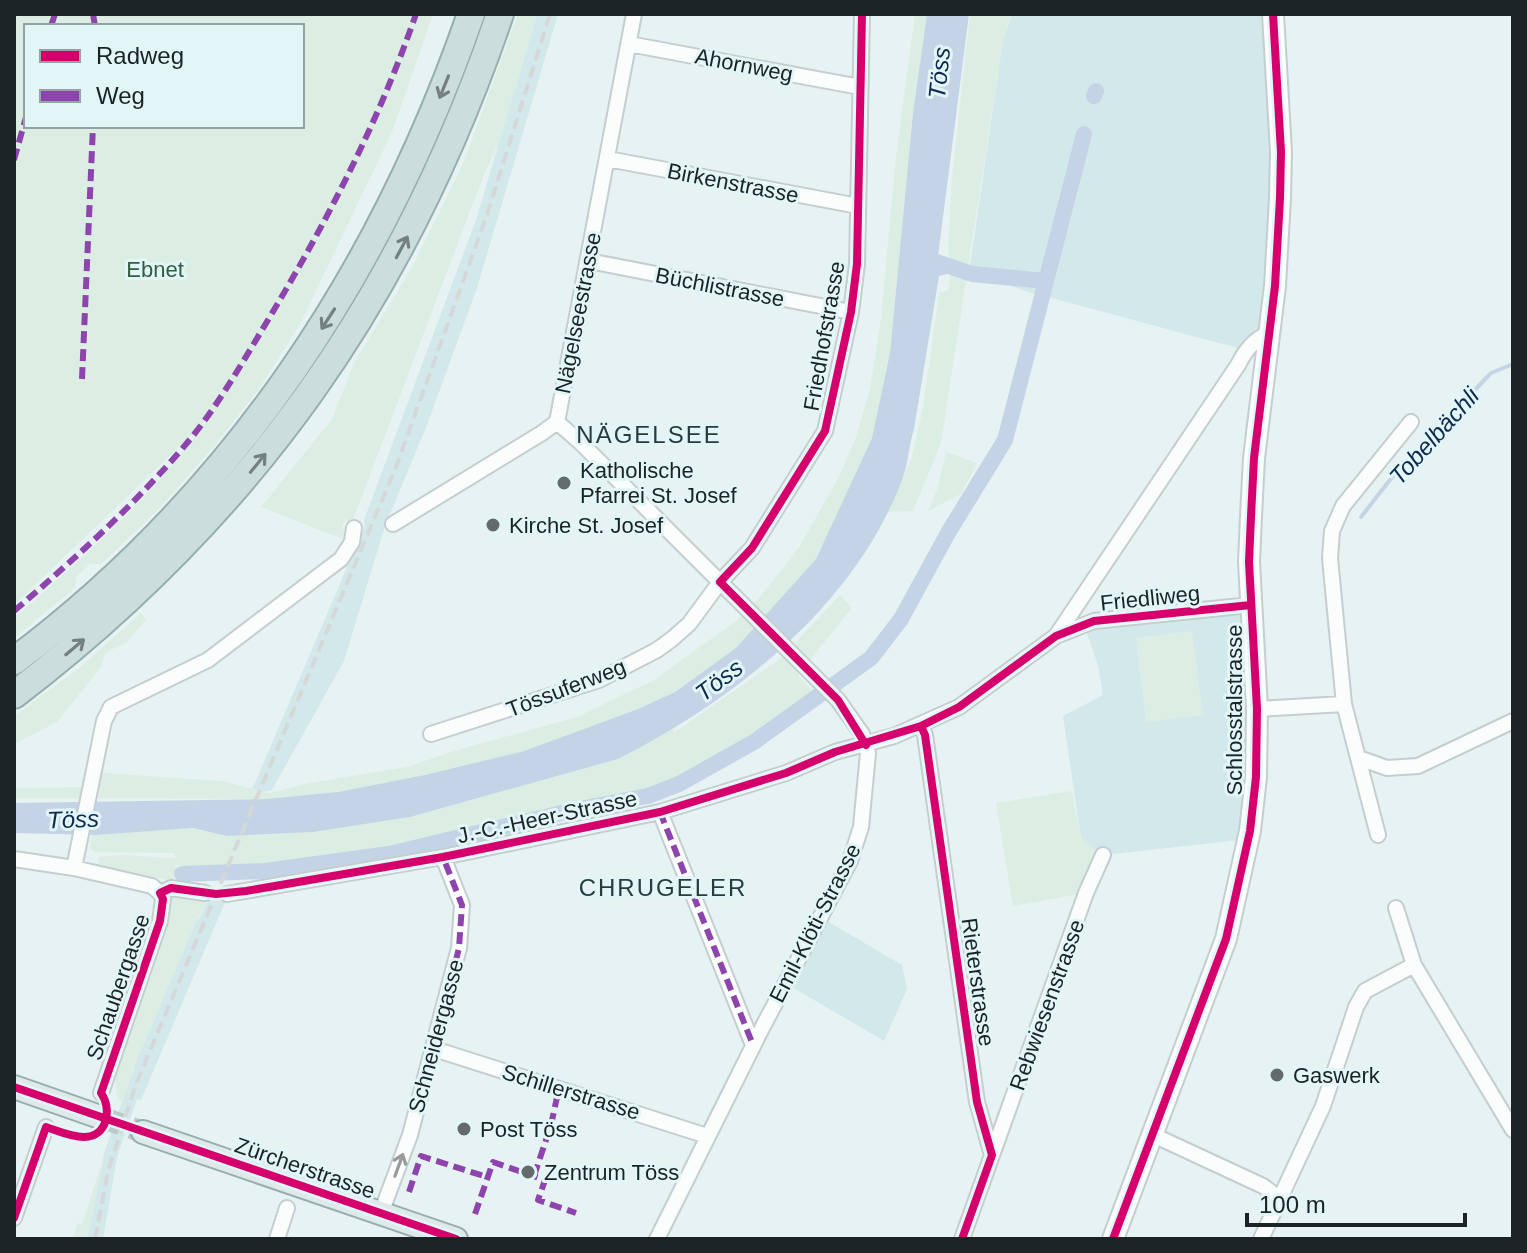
<svg xmlns="http://www.w3.org/2000/svg" width="1527" height="1253" viewBox="0 0 1527 1253" font-family="Arial,sans-serif">
  <style>
    .built { fill: #d3e8eb }
    .green { fill: #dceee4; fill-rule: evenodd }
    .water { fill: #c4d4e6 }
    .lines { fill: none; stroke-linecap: round; stroke-linejoin: round }
    .stream { stroke: #c4d4e6; stroke-width: 4 }
    .canal { stroke: #c4d4e6; stroke-width: 16 }
    .primary-tunnel { stroke: #bec9ca; stroke-width: 22; stroke-dasharray: 22 11; stroke-linecap: butt }
    .minor-casing { stroke: #c5cecf; stroke-width: 18 }
    .secondary-casing { stroke: #c5cecf; stroke-width: 24 }
    .primary-casing { stroke: #96aeac; stroke-width: 26 }
    .motorway-casing { stroke: #96aeac; stroke-width: 30 }
    .minor { stroke: #fbfdfd; stroke-width: 14 }
    .secondary { stroke: #fbfdfd; stroke-width: 20 }
    .primary { stroke: #deeae9; stroke-width: 22 }
    .motorway { stroke: #cbdedb; stroke-width: 26 }
    .rail { stroke: #d5d8d9; stroke-width: 4; stroke-dasharray: 12 6; stroke-linecap: butt }
    .quiet { stroke: #8e44ad; stroke-width: 6; stroke-dasharray: 12 6; stroke-linecap: butt }
    .cycleway-casing { stroke: #e2f6f8; stroke-width: 13 }
    .cycleway { stroke: #d6006c; stroke-width: 8 }
    .oneway { stroke: #748080 }
    .oneway2 { stroke: #979b9b }
    .poi-dot { fill: #636b6c; stroke: #e2f6f8; stroke-width: 3 }
    .labels { text-anchor: middle; dominant-baseline: central; stroke-width: 6; stroke-linejoin: round; paint-order: stroke }
    .street-label { font-size: 22px; fill: #1c2324; stroke: #e2f6f8 }
    .park-label { font-size: 22px; fill: #325e3e; stroke: #e2f6f8 }
    .poi-label { font-size: 22px; fill: #1c2324; stroke: #e2f6f8; text-anchor: start }
    .water-label { font-size: 24px; font-style: italic; fill: #0f294c; stroke: #e2f6f8 }
    .neighbourhood-label { font-size: 24px; letter-spacing: 2px; fill: #2a3b3d; stroke: #e2f6f8 }
  </style>
  <rect width="100%" height="100%" fill="#e7f2f3"/>
  <path class="built" d="M537,14h21l-81,274 -50,137 -42,101 -41,135 -72,129 -17,3 -3,-3 113,-265 -1,-5 112,-300z
    M1012,14h255l12,225 -9,93 -25,18 -216,-58 -60,-20 34,-232z
    M1251,605l-2,234 -146,16 -10,-6 -12,-11 -18,-122 40,-21 -5,-30 -14,-40z
    M226,900l-85,200 -4,-1 -20,58 -14,82h-16l17,-86 30,-85 -16,-6 67,-139 14,-4 9,-18z
    M820,917l82,48 5,24 -23,52 -99,-58z"/>
  <path class="green" d="M14,14h419l-41,118 -92,192 -41,65 -43,55 -59,67 -56,53h-11l-14,13 -1,11 -61,50v-20c70,-61 142,-125 196,-201l-196,188zM26,26h276v100h-276z
    M518,14h19l-37,126 -17,37 -130,343 -9,1 -2,7 7,6 -6,5 -82,-32 71,-88 22,-56 58,-96 51,-103z
    M915,14h12l-14,99 -23,240 -18,85 -56,121 -80,89 -61,44 -37,17 -114,42 -98,24 -88,17 -73,7 -251,-1v-10l76,-1 13,-14 118,8 49,12 34,-9 103,-17 47,-16 123,-34 77,-37 82,-59 24,-24 38,-48 40,-70 18,-42 14,-47 11,-72 15,-162z
    M970,14h41l-8,26 -62,403 -28,68 -25,1 23,-52 12,-52 16,-115 9,-3 4,-25 -4,-14 4,-74z
    M946,452l31,11 -16,31 -33,17 9,-21z
    M840,595l12,13 -54,67 15,17 -56,39 -81,49 -47,15 -102,21 -140,36 -156,19 -55,-6 -3,16 -74,-15 -1,-9 24,-2 53,3v-5l-80,-1 -5,-3 2,-14 101,-7 35,8 85,-4 97,-15 208,-58 54,-30 3,3 105,-73z
    M141,613l5,7 -19,22 -22,11 -4,14 -44,55 -43,22v-28l64,-47z
    M1192,631l11,84 -57,7 -10,-84z
    M1072,791l9,47 22,17 -17,38 -73,13 -17,-103z
    M181,893l28,6 -13,23 -62,145 -12,35 -4,-2 -4,-28 54,-158 4,-18z
    M105,1153l-18,86h-14l4,-16 5,1z"/>
  <path class="water" d="M927,14h42l-31,242 13,9v8l-12,3 -25,153c-5,16 -5,28 -9,42 -4,13 -10,27 -16,39 -53,110 -164,195 -271,249l-208,58 -97,15 -86,4 -34,-8 -97,7 -82,-2v-30l251,-4 73,-7 87,-17 99,-24 114,-42 37,-17 61,-44 80,-89 56,-121 18,-85 23,-240z"/>
  <g class="lines">
    <path class="stream" d="M1361,517l32,-41 98,-103 22,-9"/>
    <path class="canal" d="M1094,96l2,-5
      M934,261l38,13 74,7
      M182,874l83,-3 124,-17 190,-45 69,-13 31,-12 75,-42 117,-84 30,-39 47,-86 57,-93 79,-306"/>
    <path class="primary-tunnel" d="M100,1117l43,15"/>
    <g class="minor-casing">
      <path id="minor" d="M629,44l231,43
        M608,159l250,47
        M589,261l262,51
        M557,422l24,21 257,257 24,34 6,19 -7,74 -11,34 -90,171 -103,207
        M393,524l149,-91 15,-11 77,-408
        M1056,636l38,-15 157,-16
        M1344,704l-14,-146 2,-27 11,-25 68,-84
        M1257,709l87,-5 34,131
        M921,726l4,9 52,367 15,53
        M431,734l168,-54 58,-30 15,-11 17,-15 31,-42 32,-34 73,-117 26,-119 6,-48 5,-250
        M1359,758l28,10 31,-2 95,-45
        M660,812l93,233
        M14,859l60,9 78,18 8,7
        M74,868l30,-147 7,-14 97,-47 133,-101 11,-17 2,-14
        M160,893l11,-5 34,5
        M227,894l216,-37 217,-45 126,-39 49,-21 59,-16 65,-29 97,-71 182,-271c8,-16 16,-25 32,-33
        M1396,908l18,57 99,165
        M434,1049l273,87
        M101,1093l59,-172 3,-22 -3,-6
        M1151,1134l112,52 17,13
        M381,1213l29,-78 49,-187 3,-43 -19,-48
        M14,1218l32,-91
        M277,1239l10,-31
        M962,1239l124,-346 17,-38
        M1261,1239l62,-133 33,-99 9,-16 49,-26"/>
    </g>
    <g class="secondary-casing">
      <path id="secondary" d="M1113,1239l113,-300 24,-108 6,-54 1,-68 -8,-147 2,-46 3,-58 21,-172 5,-88 1,-46 -8,-138"/>
    </g>
    <g class="primary-casing">
      <path id="primary" d="M14,1087l86,30
        M143,1132l313,107"/>
    </g>
    <g class="motorway-casing">
      <path id="motorway" d="M14,661c220,-165 368,-390 457,-647
        M14,695c238,-182 390,-398 486,-681"/>
    </g>
    <use href="#minor" class="minor"/>
    <use href="#secondary" class="secondary"/>
    <use href="#primary" class="primary"/>
    <use href="#motorway" class="motorway"/>
    <path class="rail" d="M95,1239l13,-68 28,-87 260,-617 90,-249 64,-204"/>
    <path class="quiet" d="M93,14l2,12
      M51,26l4,-12
      M14,160l12,-43
      M82,379l11,-253
      M14,611c63,-54 125,-110 178,-174 28,-35 50,-74 73,-112 60,-100 113,-201 151,-311
      M660,812l93,233
      M434,1049l25,-101 3,-43 -19,-48
      M534,1176l17,-51 8,-37
      M409,1192l12,-36 66,21
      M475,1214l18,-52 52,18 -7,20 38,13"/>
    <g class="cycleway-casing">
      <path id="cycleway" d="M862,14l-5,250 -6,48 -26,119 -73,117 -32,34 118,118 28,45
        M921,726l4,9 52,367 15,53 -30,84
        M14,1087l442,152
        M14,1218l32,-91c12,4 25,10 38,10 24,0 28,-29 17,-44l59,-172 3,-22 -3,-6 11,-5 45,6 30,-3 197,-34 217,-45 126,-39 49,-21 86,-26 38,-19 97,-71 38,-15 157,-16
        M1113,1239l113,-300 24,-108 6,-54 1,-68 -8,-147 2,-46 3,-58 21,-172 5,-88 1,-46 -8,-138"/>
    </g>
    <use href="#cycleway" class="cycleway"/>
  </g>
  <defs><path id="oneway-shaft" d="M-6 0H5M1.5-3L5.5 0L1.5 3" fill="none" stroke-width="1.6" stroke-linecap="round" stroke-linejoin="round" transform="scale(2)"/></defs>
  <g class="oneway">
    <use href="#oneway-shaft" transform="translate(444 87) rotate(112)"/>
    <use href="#oneway-shaft" transform="translate(402 247) rotate(-62)"/>
    <use href="#oneway-shaft" transform="translate(328 319) rotate(123)"/>
    <use href="#oneway-shaft" transform="translate(258 463) rotate(-51)"/>
    <use href="#oneway-shaft" transform="translate(75 647) rotate(-40)"/>
  </g>
  <use class="oneway2" href="#oneway-shaft" transform="translate(399 1165) rotate(-70)"/>
  <g class="poi-dot">
    <circle cx="564" cy="483" r="8"/>
    <circle cx="493" cy="525" r="8"/>
    <circle cx="1277" cy="1075" r="8"/>
    <circle cx="464" cy="1129" r="8"/>
    <circle cx="528" cy="1172" r="8"/>
  </g>
  <g class="labels">
    <g class="street-label">
      <text transform="translate(744 65) rotate(11)">Ahornweg</text>
      <text transform="translate(733 183) rotate(11)">Birkenstrasse</text>
      <text transform="translate(720 287) rotate(11)">Büchlistrasse</text>
      <text transform="translate(578 313) rotate(-79)">Nägelseestrasse</text>
      <text transform="translate(824 336) rotate(-80)">Friedhofstrasse</text>
      <text transform="translate(1150 598) rotate(-6)">Friedliweg</text>
      <text transform="translate(566 688) rotate(-21)">Tössuferweg</text>
      <text transform="translate(1234 710) rotate(-90)">Schlosstalstrasse</text>
      <text transform="translate(547 817) rotate(-12)">J.-C.-Heer-Strasse</text>
      <text transform="translate(815 923) rotate(-63)">Emil-Klöti-Strasse</text>
      <text transform="translate(978 982) rotate(82)">Rieterstrasse</text>
      <text transform="translate(118 987) rotate(-71)">Schaubergasse</text>
      <text transform="translate(1047 1005) rotate(-70)">Rebwiesenstrasse</text>
      <text transform="translate(436 1036) rotate(-75)">Schneidergasse</text>
      <text transform="translate(571 1092) rotate(17)">Schillerstrasse</text>
      <text transform="translate(305 1168) rotate(19)">Zürcherstrasse</text>
    </g>
    <g class="park-label">
      <text x="155" y="269">Ebnet</text>
    </g>
    <g class="poi-label">
      <text x="580" y="470">Katholische<tspan x="580" dy="25">Pfarrei St. Josef</tspan></text>
      <text x="509" y="525">Kirche St. Josef</text>
      <text x="1293" y="1075">Gaswerk</text>
      <text x="480" y="1129">Post Töss</text>
      <text x="544" y="1172">Zentrum Töss</text>
    </g>
    <g class="water-label">
      <text transform="translate(939 73) rotate(-84)">Töss</text>
      <text transform="translate(1434 436) rotate(-48)">Tobelbächli</text>
      <text transform="translate(719 680) rotate(-37)">Töss</text>
      <text transform="translate(73 819) rotate(-2)">Töss</text>
    </g>
    <g class="neighbourhood-label">
      <text x="649" y="434">NÄGELSEE</text>
      <text x="663" y="887">CHRUGELER</text>
    </g>
  </g>
  <rect width="1527" height="1253" fill="none" stroke="#1c2324" stroke-width="32"/>
  <rect x="24" y="24" width="280" height="104" fill="#e2f6f8" stroke="#93a2a3" stroke-width="2"/>
  <rect x="40" y="50" width="40" height="12" fill="#d6006c" stroke="#93a2a3" stroke-width="2"/>
  <text x="96" y="64" font-size="24" fill="#1c2324">Radweg</text>
  <rect x="40" y="90" width="40" height="12" fill="#8e44ad" stroke="#93a2a3" stroke-width="2"/>
  <text x="96" y="104" font-size="24" fill="#1c2324">Weg</text>
  <path d="M1247 1213v12h218v-12" fill="none" stroke="#1c2324" stroke-width="4"/>
  <text x="1259" y="1213" font-size="24" fill="#1c2324" stroke="#e2f6f8" stroke-width="6" paint-order="stroke">100 m</text>
</svg>
